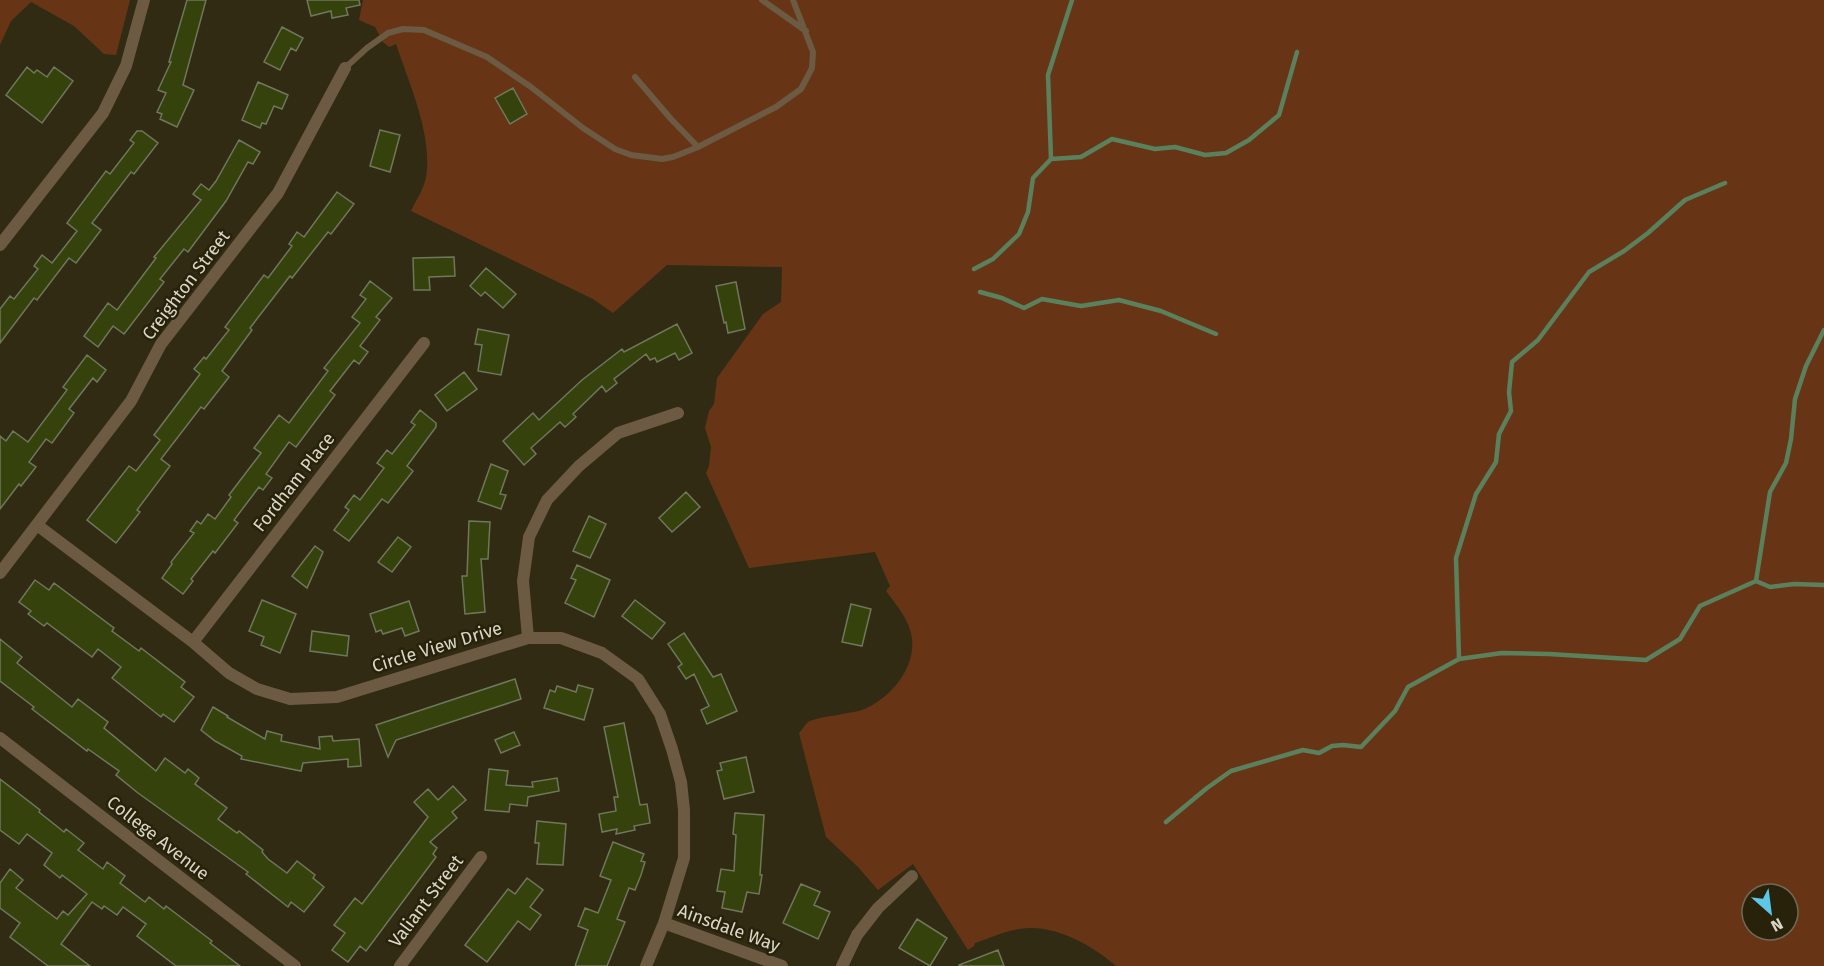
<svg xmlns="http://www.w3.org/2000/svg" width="1824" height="966" viewBox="0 0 1824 966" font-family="'Fira Sans',sans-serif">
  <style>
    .green { fill: #673516; fill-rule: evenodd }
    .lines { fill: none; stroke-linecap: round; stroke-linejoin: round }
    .stream { stroke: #5a815c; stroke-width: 4.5 }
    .building { fill: #35420c; stroke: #6f775d; stroke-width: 1.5 }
    .lane { stroke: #6c5a42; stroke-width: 6 }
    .street { stroke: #6c5a42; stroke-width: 12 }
    .labels { text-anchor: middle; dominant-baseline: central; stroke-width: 5; stroke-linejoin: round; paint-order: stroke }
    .street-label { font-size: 18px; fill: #dad7c9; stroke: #272209 }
  </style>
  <rect width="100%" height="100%" fill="#312b13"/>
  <path class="green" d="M0,0h130l-14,55 -12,-1 -30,-28 -43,-24 -20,19 -11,24z
    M363,0h1461v966h-708c-24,-21 -63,-43 -97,-37 -14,2 -30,9 -44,14l-1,3 -6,4 -55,-86 -35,26 -20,-23 -32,-30 -27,-104c3,-3 6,-8 9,-11 8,-5 41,-8 54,-12 29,-11 59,-47 48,-80 -4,-14 -15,-27 -24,-39l4,-5 -15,-34 -126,16 -43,-95 3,-7 2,-19 -6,-19 4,-17 5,-7 3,-26 46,-64 18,-12 1,-35 -115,-2 -54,48 -20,-14 -182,-88c5,-11 13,-22 15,-34 7,-41 -17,-94 -30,-133l-7,3 -6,-5 -8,-15 -16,-7zM1752,894h36v36h-36z"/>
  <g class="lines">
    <path class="stream" d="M1051,159l30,-2 31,-18 43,10 20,-2 30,8 21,-2 23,-13 30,-25 18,-63
      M974,269l19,-10 26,-25 9,-22 5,-34 18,-19 -3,-84 24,-75
      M980,292l22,6 22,10 18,-9 39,7 38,-6 42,11 55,23
      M1756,581l14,-89 16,-29 5,-24 4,-40 11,-33 18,-36
      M1459,659l43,-6 47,1 97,6 34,-21 20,-33 56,-25 14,6 24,-3 30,1
      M1166,822l41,-34 24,-17 72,-21 16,3 13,-7 11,-1 18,2 34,-36 13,-24 51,-28 -3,-101 20,-64 20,-32 3,-28 12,-23 -2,-19 3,-30 26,-22 51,-68 35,-21 24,-18 37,-33 40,-17"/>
  </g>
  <path class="building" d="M187,0h19l-23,85 11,5 -17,37 -17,-8 2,-5 -5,-2 9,-19 -8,-3 13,-28h-2z
    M307,0h52l1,5 -14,3 2,7 -16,3 -1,-7 -20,5z
    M282,27l21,11 -7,13 -5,-3 -11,22 -16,-8z
    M27,67l7,6 3,-3 10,7 7,-10 19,14 -31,42 -36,-28z
    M258,82l30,13 -6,14 -8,-3 -8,18 -4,-1 -2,5 -18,-8z
    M513,88l14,26 -17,10 -15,-26z
    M380,130l20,5 -10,37 -20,-6z
    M137,131h5l16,12 -24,31 -3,-2 -39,51 9,7 -25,33 -7,-5 -32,42 -3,-2 -34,45v-34l10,-13 4,3 24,-30 -4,-3 8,-11 10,8 25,-32 -10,-8 39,-52 4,3 24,-31 -4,-3z
    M239,140l21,12 -7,12 -5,-2 -22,39 -38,51 -4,-3 -24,30 4,3 -40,52 -11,-8 -15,21 -14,-11 24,-33 9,7 39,-52 -2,-1 47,-57 -8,-6 8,-10 8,6 7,-9z
    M337,192l17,12 -23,30 -3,-2 -36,46 -2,-2 -40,52 2,2 -30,41 7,6 -25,32 -3,-2 -40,52 9,7 -33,44 3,2 -24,31 -29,-23 42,-54 7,5 24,-31 -6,-5 46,-61 -6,-5 10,-12 2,2 23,-29 -4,-3 39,-52 4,3 24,-32 -3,-2 8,-12 7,5z
    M454,257l1,19 -26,1 1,13h-16l-1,-32z
    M486,268l30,26 -13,14 -18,-16 -4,4 -11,-10z
    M370,281l22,17 -16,19 4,3 -20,26 8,6 -9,12 -5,-4 -24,31 5,4 -39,52 -7,-5 -23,32 6,4 -9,12 -4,-3 -25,33 4,3 -23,30 -2,-2 -22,28 2,2 -10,13 -21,-16 10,-14 -1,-2 23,-29 -4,-2 7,-10 4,3 7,-10 7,5 16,-22 -2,-2 32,-42 -7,-5 25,-33 10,8 39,-52 -4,-3 36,-45 -8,-6 14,-18 -6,-4z
    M736,282l9,47 -17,4 -2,-11 -2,1 -8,-37z
    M677,324l15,29 -13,7 -4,-7 -18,9 -2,-4 -5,2 -4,-6 -32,25 3,4 -11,9 -4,-6 -29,28 3,3 -11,10 -5,-5 -29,26 5,6 -12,11 -21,-24 30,-28 6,7 43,-40 40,-31 2,3z
    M478,329l31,6 -8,40 -23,-4 4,-26 -7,-1z
    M87,355l19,15 -9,12 -4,-4 -24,31 5,4 -22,30 -6,-4 -17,23 7,5 -15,19 -2,-2 -19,25v-73l6,5 7,-10 15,11 39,-52 -4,-3z
    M464,372l13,17 -30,22 -12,-16z
    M420,410l16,13v4l-29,39 6,5 -25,32 -6,-4 -33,42 -15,-11 15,-20 -4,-3 9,-12 6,5 24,-32 -7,-5 10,-13 5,4 23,-29 -4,-3z
    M491,464l17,7 -8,23 6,1 -5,14 -23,-8z
    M686,492l14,15 -28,25 -13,-14z
    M589,516l17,8 -16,34 -17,-7z
    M469,521l21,1 -2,37h-7l4,53 -20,2 -3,-38h5z
    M398,537l13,10 -19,25 -14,-10z
    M315,546l8,6 -16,36 -15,-12z
    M577,565l33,15 -16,37 -29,-14 11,-23 -5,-2z
    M35,580l14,10 5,-7 60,45 -2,3 27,20 2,-3 44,34 -4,5 13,10 -20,25 -11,-8 -2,3 -49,-39 9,-11 -23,-18 -6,8 -45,-34 -3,3 -16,-12 3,-3 -12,-9z
    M262,600l34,14 -16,39 -19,-8 3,-8 -15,-6z
    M635,600l30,23 -13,16 -30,-23z
    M409,601l10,30 -14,5 -3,-8 -19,6 -2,-4 -5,2 -6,-18z
    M851,604l20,5 -9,37 -20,-4z
    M312,631l37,5 -2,20 -37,-5z
    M684,633l29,44 8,-3 16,37 -30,13 -6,-14 8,-4 -15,-32 -8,5 -8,-12 4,-3 -14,-20z
    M0,639l22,18 -5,6 55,44 6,-8 30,23 -4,6 52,43 9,-13 20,15 3,-4 11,9 -4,6 32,24 -9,11 19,14 2,-2 24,19 -1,2 6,7 19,14 10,-12 18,14 -2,3 11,9 -20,25 -13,-10 -3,5 -42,-33 2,-2 -110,-79 -22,-18 3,-4 -31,-22 -1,2 -55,-42 2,-2 -34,-26z
    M515,679l6,20 -125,41 -8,17 -12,-32z
    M578,685l15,4 -9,31 -40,-12 6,-18 5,2 2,-6 19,6z
    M213,707l15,9 -1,1 38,22 2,-8 15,4 -1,6 39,8 -1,-12 13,-1 1,5 26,-2 2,27 -13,1v-8l-45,4 -2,8 -60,-12 1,-3 -27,-15 -14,-11z
    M624,723l16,82 7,-1 3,19 -16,3 1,4 -19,4 1,-5 -15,3 -3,-18 17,-3 -2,-14h4l-14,-70z
    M514,732l6,13 -19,8 -6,-13z
    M746,757l8,35 -30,7 -7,-28 5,-1 -2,-7z
    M489,769l19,2 -2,14 27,2 -1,-5 25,-4 2,13 -31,6 -1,9 -17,-2 -1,8 -24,-2z
    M0,779l40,31 -1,2 25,20 2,-3 18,14 -6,7 25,19 4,-7 18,14 -5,7 25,19 4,-5 15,12 2,-3 46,35 -2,2 30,23h-64l-39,-30 9,-12 -23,-17 -6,8 -13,-9 -2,3 -10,-7 -31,42 29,22h-42l-38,-29 10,-14 -20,-15v-25l10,-14 13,11 -7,8 41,31 6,-8 5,4 19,-21 -25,-19 -2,3 -16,-13 8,-12 -25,-19 -8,10 -19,-14z
    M453,786l13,14 -14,12 5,6 -27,24 7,6 -4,6 3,3 -70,94 -6,-5 -12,16 -16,-12 13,-17 -11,-8 21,-27 7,6 66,-87 -14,-15 14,-13 10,11z
    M735,813l29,2 -4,60h2l-3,19 -12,-2 -5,20 -20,-4 3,-16 -8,-1 4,-22 13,2 2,-36 -3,-1z
    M537,821l29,3 -3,41 -26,-1 2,-21h-4z
    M613,842l31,12 -3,7 4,1 -4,13 -6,15 -6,-2 -12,31 8,3 -18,44h-32l13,-36 -10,-4 7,-18 13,5 13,-33 -11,-4z
    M527,878l16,12 -13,17 11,8 -11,15 -12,-9 -31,41 -22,-17 43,-56 7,5z
    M801,884l19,8 -6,13 16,7 -12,27 -35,-16z
    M917,919l30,19 -17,28 -31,-18z
    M998,950l6,16h-44l-1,-1z"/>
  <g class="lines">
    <path class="lane" d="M762,0l44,31
      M345,68l22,-20 21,-15 15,-4 21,1 63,27 44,30 52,41 32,21 16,6 31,4 11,-2 25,-10 78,-40 25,-18 11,-21 1,-16 -20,-52
      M635,77l36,42 27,28"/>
    <path class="street" d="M0,245l103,-132 23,-47 18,-66
      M37,525l156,117 36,31 28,16 33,10 47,-2 191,-59h33l41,15 36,26 22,35 12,35 9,33 3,28v48l-20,65 -18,43
      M0,573l131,-172 30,-57 117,-151 67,-125
      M528,638l-5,-57 6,-44 18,-37 32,-34 39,-33 60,-20
      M193,642l231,-299
      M0,738l295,228
      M664,923l118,43
      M400,966l81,-109
      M842,966l15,-31 21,-27 34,-32"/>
  </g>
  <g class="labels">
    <g class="street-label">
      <text transform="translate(186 285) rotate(-53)">Creighton Street</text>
      <text transform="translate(294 482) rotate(-52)">Fordham Place</text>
      <text transform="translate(437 647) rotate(-17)">Circle View Drive</text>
      <text transform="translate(158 838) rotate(38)">College Avenue</text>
      <text transform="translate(426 901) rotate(-53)">Valiant Street</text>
      <text transform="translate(729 928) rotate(20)">Ainsdale Way</text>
    </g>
  </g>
  <g transform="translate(1770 912) rotate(152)"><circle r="28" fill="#272209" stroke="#6f6a56" stroke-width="1.5"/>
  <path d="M0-4.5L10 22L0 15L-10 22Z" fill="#5cc7e8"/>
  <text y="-9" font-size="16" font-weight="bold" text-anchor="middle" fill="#dad7c9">N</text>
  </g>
</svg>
